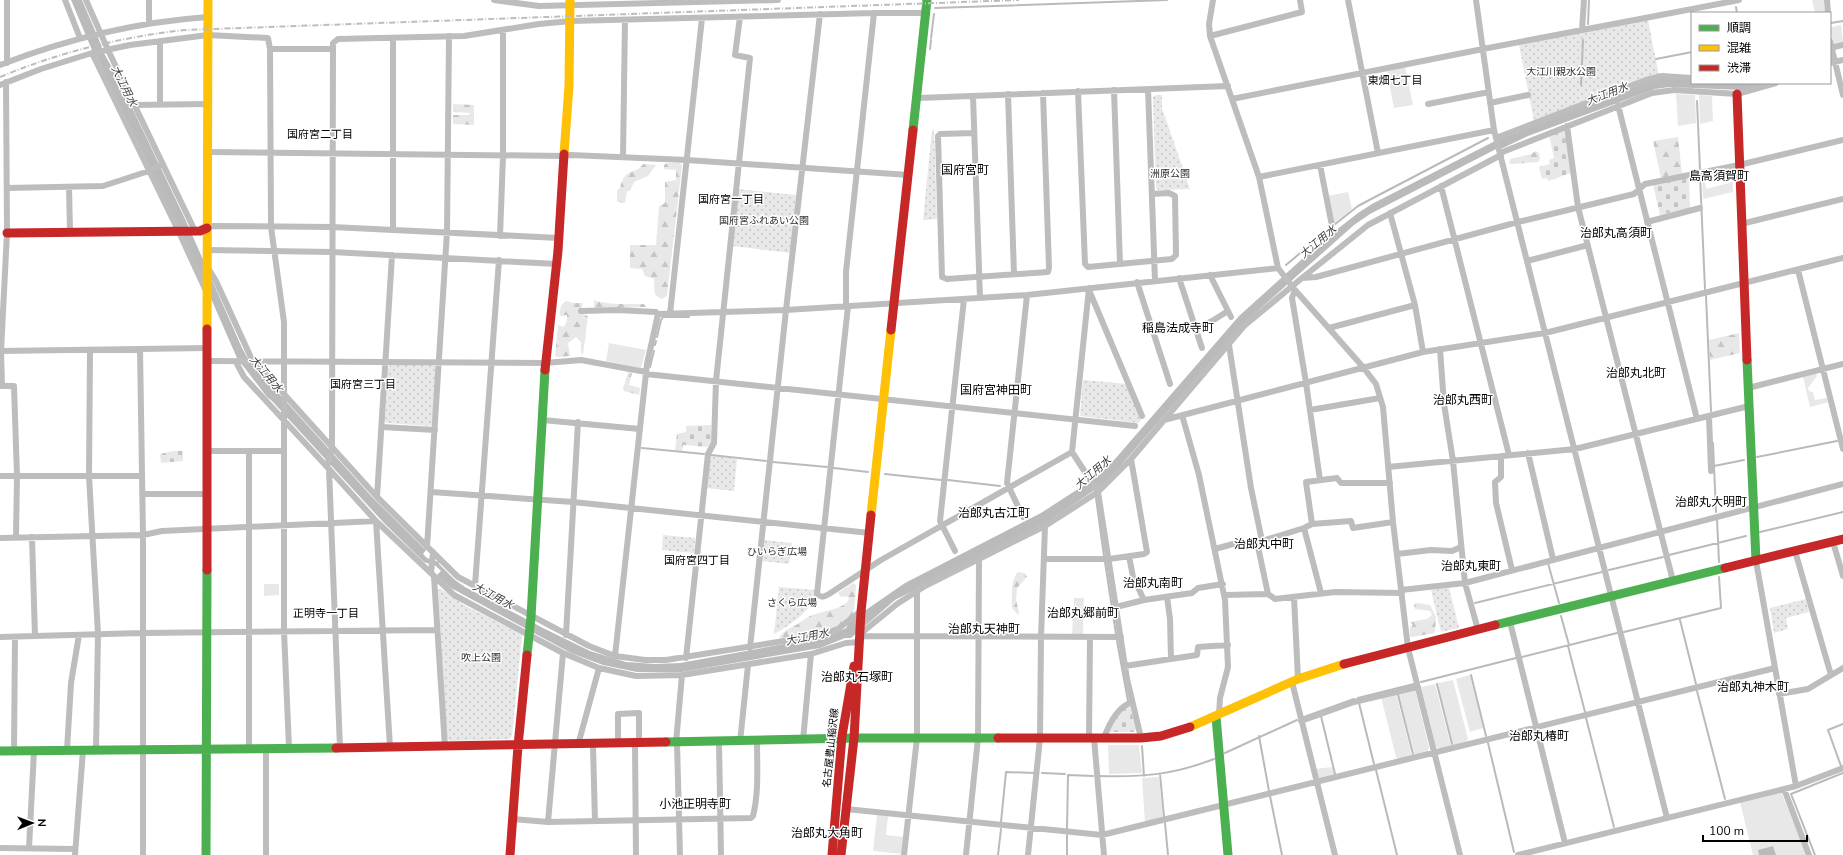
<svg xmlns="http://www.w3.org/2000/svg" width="1843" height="855" viewBox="0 0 1843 855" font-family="'Nunito Sans','Noto Sans JP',sans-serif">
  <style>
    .grass { fill: #e8e8e8 }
    .forest { fill: url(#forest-firs) }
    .cemetery { fill: url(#cemetery-stones) }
    .park { fill: url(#park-dots) }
    .water { fill: #bababa }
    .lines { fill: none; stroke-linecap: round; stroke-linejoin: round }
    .stream { stroke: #bababa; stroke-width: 2 }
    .street { stroke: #bdbdbd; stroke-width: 6 }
    .fast { stroke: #4caf50; stroke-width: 9 }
    .slow { stroke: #ffc107; stroke-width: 9 }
    .jam { stroke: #c62828; stroke-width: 9 }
    .rail { stroke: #bdbdbd; stroke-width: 2; stroke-dasharray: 6 2 1 2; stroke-linecap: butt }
    .labels { text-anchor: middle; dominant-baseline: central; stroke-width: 3; stroke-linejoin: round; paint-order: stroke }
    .park-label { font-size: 10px; fill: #2d2d2d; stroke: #fff }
    .street-label { font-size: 10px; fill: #000; stroke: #fff }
    .neighbourhood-label { font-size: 11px; fill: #000; stroke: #fff }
    .water-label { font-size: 11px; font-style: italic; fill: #3e3e3e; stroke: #fff }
    .quarter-label { font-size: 12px; fill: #000; stroke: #fff }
  </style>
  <defs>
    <pattern id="forest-firs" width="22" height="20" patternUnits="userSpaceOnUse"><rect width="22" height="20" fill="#e8e8e8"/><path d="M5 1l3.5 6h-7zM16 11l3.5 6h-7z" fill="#c5c5c5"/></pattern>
    <pattern id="cemetery-stones" width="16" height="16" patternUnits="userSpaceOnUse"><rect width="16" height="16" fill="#e8e8e8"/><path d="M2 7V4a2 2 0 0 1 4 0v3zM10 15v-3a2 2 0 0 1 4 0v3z" fill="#c5c5c5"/></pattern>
    <pattern id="park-dots" width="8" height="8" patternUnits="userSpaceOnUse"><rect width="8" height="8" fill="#e8e8e8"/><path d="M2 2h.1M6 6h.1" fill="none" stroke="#c5c5c5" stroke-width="1.8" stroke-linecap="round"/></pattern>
  </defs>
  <rect width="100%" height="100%" fill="#fff"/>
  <path class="grass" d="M1812,0h12l1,13h-10z
    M1841,25l2,17 -9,2 -4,-15 2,-2z
    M1405,67l8,38 -19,3 -7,-37z
    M1676,94l19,1 1,28 -18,3z
    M1699,95l13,1 1,25 -13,3z
    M1704,175l2,14 27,-7v10l-30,7 -1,-23z
    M1348,192l4,17 -19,15 -6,-28z
    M609,343l37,7 -5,18 -35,-7z
    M1816,373l1,3 -9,12 1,3 4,1 2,8 11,-2 3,4 -19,5 -7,-30z
    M264,584h15v11l-15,1z
    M1074,598h10l-1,37h-11z
    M1470,675l13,53 -13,4 -14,-53z
    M1453,680l15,59 -2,3 -13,3 -15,-62z
    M1435,684l16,62 -11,3 -4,-2 -15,-60z
    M1415,689l14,58 -2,6 -12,3 -17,-63z
    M1396,694l16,62 -12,4 -4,-3 -15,-60z
    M1108,745h31l3,28 -33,1z
    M1332,767l3,9 -15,3 -3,-2 -2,-8z
    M1159,777l4,41 -18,5 -3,-45z
    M1781,792l26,63h-54l-13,-53z
    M877,815l11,1 -2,19 18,2 -2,17 -29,-3z"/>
  <path class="forest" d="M453,104l21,1v20l-21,-1v-9h16l1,-2 -17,-1z
    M1678,137l4,37 -21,4 -8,-37z
    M1536,151l3,2 1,6 -2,3 -27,2 -2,-1 1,-4 21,-5z
    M667,163h13l2,2 -15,131 -5,3c-10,-3 -7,-13 -8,-20l-9,-3 -3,-7 -12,-1v-23h26l3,-39 6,-3v-21l11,-2v-10l-12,-1v-4z
    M643,164l13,1 -8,11 -14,6 -4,9h-3l-2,12 -8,-1v-12l3,-2c5,-22 15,-12 23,-24z
    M594,300c11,5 38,4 50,4l2,3 -52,1z
    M566,301l8,2h9l-3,10 8,3 -5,39 -2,-2v-11l-5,-5 -8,6 2,13 -12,1 -3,-1 3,-31 6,2 3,-7v-5l-7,1c-1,-6 1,-12 6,-15z
    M1739,333l1,20 -30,7 -1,-20z
    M628,372l4,1 -3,12 11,3 -1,7 -15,-4 -1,-2z
    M1018,572l7,1 2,4 -10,11 -1,12 3,12 -1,3 -6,-7c0,-11 -2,-28 6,-36z
    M853,583l3,2c-1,8 0,19 -3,28 -7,19 -56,23 -74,26 2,-6 7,-9 13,-12 7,-3 12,-8 18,-11 11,-5 34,-6 39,-17l-2,-3 -6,1 -3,-4z
    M1418,603l12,2 6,12 -1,16 -23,4 -2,-1v-8l3,-3 -3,-3 17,-3 5,-4 -2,-4 -15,-2 -1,-5z"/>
  <path class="cemetery" d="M1565,129l6,44 -23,8 -1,-3 -5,1 -3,-12 11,-3 -1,-4 5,-2 -5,-23z
    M1689,178l1,30 -30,7 -7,-30z
    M711,425v19l-3,3 -25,-2 -1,6 -7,-1 2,-16 9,-2v-6z
    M173,451h10v10l-22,2 -1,-9z
    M1127,706h3l6,23 -2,3h-24l-1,-1 8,-15z"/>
  <path class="park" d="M1648,20l11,56 -125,45 -15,-76z
    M1156,95h6v13l28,81 -32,1 -2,-2 -3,-91z
    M932,130h2l3,89 -14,1z
    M738,189l58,6 -6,58 -58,-7z
    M391,364l43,1 2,2 -4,57 -2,2 -43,-3 -2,-2 3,-53z
    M1083,380l44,4 14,35 -2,4 -59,-7z
    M710,456l27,3 -3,32 -28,-3z
    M663,535l32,3 -1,15 -32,-3z
    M764,540l28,3 -3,21 -27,-3z
    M779,587l37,3c-1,19 -27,36 -42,44z
    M440,588l24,17 57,29 1,2 -10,100 -3,3 -59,2 -3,-3 -9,-148z
    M1449,588l10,40 -18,4 -10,-42z
    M1806,599l3,13 -23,6 2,11 -14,4 -4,-25z"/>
  <path class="water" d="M71,0h11l20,47 -1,1 17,30 68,143 56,127 10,18 1,-1 120,133 53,52 -3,4 4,4 12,4v2l16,16 10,7 78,41 47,23 36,11 29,2 25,-1 148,-27 18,-8 2,-4 15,-12 42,-29 136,-70 57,-37 17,-17 124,-143 83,-75 36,-28 14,-9 123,-63 151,-59 19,-4 27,2v3h75l-26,7 -72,-3 -14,2 -127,47 -25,12h-5l-128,66 -16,11 -111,99 -132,153 -12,10 -52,35 -152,78 -44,38h-6l-25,10 -138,24h-45l-34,-7 -32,-12 -120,-65 -14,-13 4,-4 -5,-5 -12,-4 -40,-39 -112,-122 -5,-4 -30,-39 -28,-64 -113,-239 -4,-5z
    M1773,846l3,9h-17l-1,-5z"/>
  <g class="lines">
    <path class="stream" d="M1736,7l1,6
      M935,8l232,-8
      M1831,23l12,-2
      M1588,24l1,-24
      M931,38l3,-24
      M930,49l1,-9
      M1656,59l36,-7
      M1581,85l2,-45
      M1697,101l3,69
      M1700,176l5,113
      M1334,225l24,-19 17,-9 113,-59
      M1286,265l44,-37
      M1706,296l5,115
      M657,337l4,-17 2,-3h26
      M655,345l1,-4
      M650,367l4,-16
      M1713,443l1,23 30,-6
      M642,448l62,6
      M711,455l55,6
      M1757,457l80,-16
      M773,462l54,5
      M1714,466l2,46
      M834,468l34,4
      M885,474l56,6
      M948,480l52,6
      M1096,498l8,58
      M1717,519l2,43
      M1760,532l83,-20
      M1669,555l77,-19
      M1105,562l11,72
      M1548,563l11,40
      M1609,570l54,-13
      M1475,603l127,-31
      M1561,616l8,29
      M1680,620l16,64
      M1624,632l97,-24 -2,-31
      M1117,641l11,60
      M1568,646l17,66
      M1522,657l95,-24
      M1471,675l15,61
      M1421,682l95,-24
      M1437,684l15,60
      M1697,691l28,108
      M1398,695l15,59
      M1358,698l56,-14
      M1359,703l15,61
      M1321,716l14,58
      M1304,717l50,-18
      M1586,718l28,109
      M1259,736l10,55
      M1488,743l26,109
      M1142,746l2,30
      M1225,753l72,-33
      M1841,766l-13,-36 15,-6
      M1376,770l21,85
      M1042,773l23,1
      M1160,774l4,43
      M1100,776c43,1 73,-1 114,-17
      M1270,796l12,59
      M1001,822l5,-50 29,1
      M1165,823l3,32
      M1067,829l1,-54 25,1
      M998,855l3,-26
      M1067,855v-20
      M1815,855l-24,-61 52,-21"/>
    <path class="street" d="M65,0l15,38
      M86,0l22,50 87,181
      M149,0v23
      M494,0l45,6 239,-6
      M1213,0l-4,24 1,12 49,141 19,91 17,22 68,77 13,17 7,23 10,115 15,126 52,207
      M1348,0l30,153
      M1476,0l18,130 173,688
      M1827,0l1,13
      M1582,30l2,-30
      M1210,36l92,-24 -2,-12
      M160,41v63
      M1830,41l13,54
      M1830,48l13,-3
      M92,53l86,177 28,61
      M7,63v-63
      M1830,63l13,-3
      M0,65c67,-26 136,-43 208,-48
      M6,82l1,151 -6,118 1,35h12l3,90 -1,61
      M0,85l41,-16 51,-16 38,-8 78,-10 60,3 2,11
      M1148,89l7,192
      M1114,90l6,174
      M1078,91l7,173 3,3 84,-8 4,-4 -1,-59 -6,-3 -17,1
      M1008,94l6,180
      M973,96l7,202
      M918,98l310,-12
      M1232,99l251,-50 256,-49
      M1490,103l38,-8
      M1428,104l61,-12
      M134,105l74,-1
      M1618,105l79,314
      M1567,126l11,81 95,374
      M974,133l-34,1 -2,2 4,141 5,2 101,-7 1,-4 -6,-175
      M1496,138l150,-58 16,-4 30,2
      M207,152l357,4 7,-1 116,5 222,15
      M1500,153l152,-60 22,-3 63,4 39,-11
      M623,157l2,-137
      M1320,165l12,61
      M1259,177l235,-47
      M1441,186l68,269
      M69,187l1,45
      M7,188l96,-2 46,-15 14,-7
      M1390,213l25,92 8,47
      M1647,222l53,-14
      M1741,224l102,-25
      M207,228l6,-2 119,1 227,11
      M393,230v-192
      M500,236l3,-80v-126
      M207,250l125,2 225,12
      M1527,261l61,-16
      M208,268l8,13 37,81
      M1798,270l45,179
      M1210,275l21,42
      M1179,278l23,70
      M1302,278l66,-53 133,-70
      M1137,282l33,102
      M1089,288l-17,164 26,40 29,187 14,59
      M1089,290l53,126
      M1295,290l-3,8 14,85 14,97
      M846,306v-34l28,-259
      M848,306l-31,288c5,4 7,3 12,0l52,-34 191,-108
      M581,311l36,-1 39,2 2,2
      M670,314l32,-296
      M1329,328l86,-23
      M1195,329l17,-8 16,-10
      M1229,345l22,143 11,53 -5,1 11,52 7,5 60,-7 67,1
      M140,349l3,186v320
      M1440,349l4,55 9,57 12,122 13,47
      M90,350l-1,126 9,158 -2,116
      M0,351l207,-3
      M207,361l338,2 36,-3 65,12
      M236,362l8,15 85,92 11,279
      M255,362l122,135 81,80 131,69 26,10 30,4h21l155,-25 17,-6 24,-19
      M646,374l489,52
      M1748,388l95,-24
      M1310,410l70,-12
      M1182,415l17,60 26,125 3,67 -8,31 -1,17
      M1709,416l2,55
      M542,420l98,9
      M1164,420l259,-68 122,-19 298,-75
      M382,427l53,3
      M207,451h76
      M1528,453l25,106
      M1501,456v21l-6,5 1,21 16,67
      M327,467l5,-20 1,-404 5,-4 126,-3 75,-12 32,-3 303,-8h53
      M1388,467l187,-18 174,-43
      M329,469l47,52 78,74 109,58 36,15 37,8 46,-1 129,-21 35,-11 13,-1
      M0,476h142
      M431,492l142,10 297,31
      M142,494h65
      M377,497l15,-242
      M1023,517l-16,-34 20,-188
      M376,521l14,226
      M1312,524l39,-3 2,7 40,-6
      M32,537l3,99
      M0,538l143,-3 19,-4 214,-10
      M1262,541l42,-13
      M1833,542l10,34
      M427,547l20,-315 2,-196
      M1215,549l18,-5 24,-2
      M955,551l-15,-30 24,-222
      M1795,551l36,124
      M1397,554l34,-4 21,1 9,-4
      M1129,556l4,21 11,23
      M1044,559h65l35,-5 3,-2 -16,-93
      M1756,561l40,225
      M431,573l2,-21
      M434,577l11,170
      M475,585l24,-325
      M1401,590l64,-7 378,-99
      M1321,593l-17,-65 8,-4 -6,-42 31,-4 4,5h49
      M1225,595l43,-1
      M1167,597l3,22 1,40
      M1294,597l4,82
      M1116,607l28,-7 48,-7 6,-5 25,-4
      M1510,622l55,221
      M566,635l12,-213
      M859,635l38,-31 28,-18 120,-60 53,-34 33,-33 113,-133 58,-48 14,-1 202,-55 116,-28 11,-10 94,-19 104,-25
      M859,636l262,1
      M0,637l142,-4 295,-3
      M750,648l36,-338 34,-296
      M615,656l32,-292 11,-50 128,-4 241,-15 251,-27
      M686,658l22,-204 6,-11 2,-62 34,-323 -15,-3 5,-38
      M1125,666l72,-11 1,-8 30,-2
      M1292,682l43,173
      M1779,694l29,-5 35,-21
      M1301,721l53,-19 63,-15
      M1089,738l1,-101
      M1094,738l10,117
      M1104,738c5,-14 13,-31 28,-36
      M803,740l8,-86
      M719,742l2,113
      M740,742l8,-77
      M676,743l6,-68
      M677,743l3,112
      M618,744v-30l21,-1v31
      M635,744l1,111
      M578,745l21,-77
      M593,745l2,76
      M289,748l-5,-117v-309l-13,-95 -1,-178h63
      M249,749v-298
      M67,750l4,-67 8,-48
      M14,751l1,-114
      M1784,789l25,66
      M846,809l256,26 673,-167
      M513,819l35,3 203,-4 2,-2c6,-24 4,-50 4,-75
      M548,822l15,-169
      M0,848l75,1
      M29,848l5,-97
      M75,855l8,-105
      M266,855v-106
      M904,855l13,-117v-147
      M966,855l12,-117 1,-179
      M1028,855l12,-117 1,-101 4,-111
      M1518,855l278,-69 47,-18"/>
    <path class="fast" d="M913,130l14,-130
      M1747,360l9,201
      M1495,625l230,-57
      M527,655l4,-38 14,-247
      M1216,717l12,138
      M666,742l188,-4h144
      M0,751l336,-3
      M206,855l1,-285"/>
    <path class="slow" d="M564,154l5,-68 1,-86
      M207,329l1,-329
      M871,515l20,-185
      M1190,727l108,-48 46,-15"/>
    <path class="jam" d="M1737,94l10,266
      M7,233l193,-2 7,-3
      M891,330l22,-200
      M545,370l13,-119 6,-97
      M1725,568l118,-29
      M207,570v-241
      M1344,664l151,-39
      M998,738h143l20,-2 29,-9
      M336,748l330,-6
      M510,855l8,-109 9,-91
      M832,855l10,-119 12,-70
      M841,855l13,-117 7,-126 10,-97"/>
    <path class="rail" d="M0,77c60,-25 121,-40 185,-47l834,-30"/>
  </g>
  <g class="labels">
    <g class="park-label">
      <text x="1561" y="72">大江川親水公園</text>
      <text x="1170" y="174">洲原公園</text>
      <text x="764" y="221">国府宮ふれあい公園</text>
      <text x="777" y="552">ひいらぎ広場</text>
      <text x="792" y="603">さくら広場</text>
      <text x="481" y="658">吹上公園</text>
    </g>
    <g class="street-label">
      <text transform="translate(831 748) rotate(-84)">名古屋豊山稲沢線</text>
    </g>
    <g class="neighbourhood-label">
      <text x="1395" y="80">東畑七丁目</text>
      <text x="320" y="134">国府宮二丁目</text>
      <text x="731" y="199">国府宮一丁目</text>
      <text x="363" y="384">国府宮三丁目</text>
      <text x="697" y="560">国府宮四丁目</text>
      <text x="326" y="613">正明寺一丁目</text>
    </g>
    <g class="water-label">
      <text transform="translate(124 86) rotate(64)">大江用水</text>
      <text transform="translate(1607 94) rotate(-21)">大江用水</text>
      <text transform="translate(1318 242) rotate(-40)">大江用水</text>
      <text transform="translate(266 374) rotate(50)">大江用水</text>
      <text transform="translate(1093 473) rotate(-41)">大江用水</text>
      <text transform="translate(493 596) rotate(28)">大江用水</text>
      <text transform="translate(807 637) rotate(-12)">大江用水</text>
    </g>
    <g class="quarter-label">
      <text x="965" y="170">国府宮町</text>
      <text x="1719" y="176">島高須賀町</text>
      <text x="1616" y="233">治郎丸高須町</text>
      <text x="1178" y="328">稲島法成寺町</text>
      <text x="1636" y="373">治郎丸北町</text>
      <text x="996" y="390">国府宮神田町</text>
      <text x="1463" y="400">治郎丸西町</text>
      <text x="1711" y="502">治郎丸大明町</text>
      <text x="994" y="513">治郎丸古江町</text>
      <text x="1264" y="544">治郎丸中町</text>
      <text x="1471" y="566">治郎丸東町</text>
      <text x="1153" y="583">治郎丸南町</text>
      <text x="1083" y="613">治郎丸郷前町</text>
      <text x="984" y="629">治郎丸天神町</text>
      <text x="857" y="677">治郎丸石塚町</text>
      <text x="1753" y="687">治郎丸神木町</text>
      <text x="1539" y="736">治郎丸椿町</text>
      <text x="695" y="804">小池正明寺町</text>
      <text x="827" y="833">治郎丸大角町</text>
    </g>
  </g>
  <rect x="1691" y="12" width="140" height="72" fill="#ffffff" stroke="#999999"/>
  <rect x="1699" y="25" width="20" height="6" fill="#4caf50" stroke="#999999"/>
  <text x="1727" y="32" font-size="12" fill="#000000">順調</text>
  <rect x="1699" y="45" width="20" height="6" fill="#ffc107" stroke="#999999"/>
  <text x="1727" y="52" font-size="12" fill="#000000">混雑</text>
  <rect x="1699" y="65" width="20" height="6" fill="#c62828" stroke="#999999"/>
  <text x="1727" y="72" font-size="12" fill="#000000">渋滞</text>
  <g transform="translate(32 823) rotate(89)" stroke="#ffffff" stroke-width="3" paint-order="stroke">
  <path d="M0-3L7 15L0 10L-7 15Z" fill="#000000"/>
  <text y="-6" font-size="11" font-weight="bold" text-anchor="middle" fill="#000000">N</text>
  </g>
  <path d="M1703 835v6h104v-6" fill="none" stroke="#000000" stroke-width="2"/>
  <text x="1709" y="835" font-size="12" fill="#000000" stroke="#ffffff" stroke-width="3" paint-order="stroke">100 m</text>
</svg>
